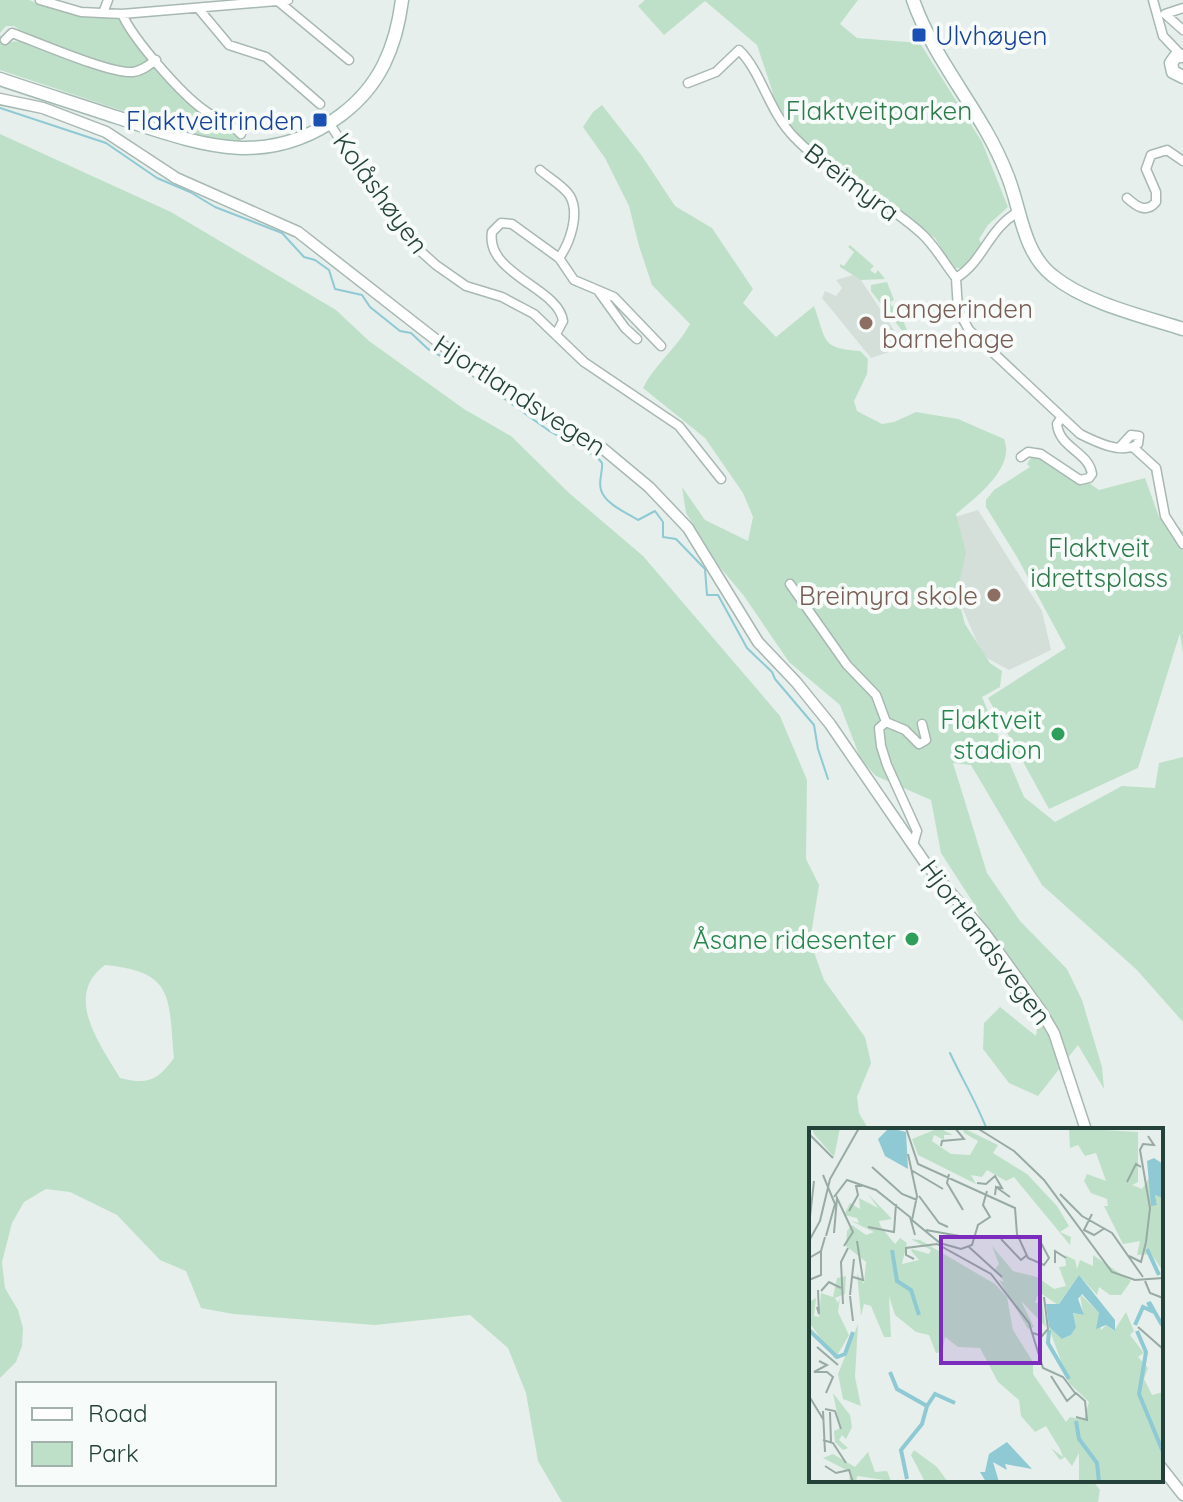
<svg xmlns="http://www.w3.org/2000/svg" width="1183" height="1502" viewBox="0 0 1183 1502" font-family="Quicksand,sans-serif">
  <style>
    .built { fill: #d4dfda }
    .green { fill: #bfe0c8; fill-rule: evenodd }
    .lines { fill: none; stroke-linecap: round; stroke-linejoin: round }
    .stream { stroke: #8ec9d4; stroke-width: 2 }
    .minor-casing { stroke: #a8b8b2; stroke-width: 11 }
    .tertiary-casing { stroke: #a8b8b2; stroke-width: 13 }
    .secondary-casing { stroke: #a4bbb3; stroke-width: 15 }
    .minor { stroke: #fff; stroke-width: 8 }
    .tertiary { stroke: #fff; stroke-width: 10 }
    .secondary { stroke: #fff; stroke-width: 12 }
    .transit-dot { fill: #1a4fb4; stroke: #f7fbf9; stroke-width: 3 }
    .education-dot { fill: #8d6e63; stroke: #f7fbf9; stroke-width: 3 }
    .leisure-dot { fill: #2e9e5b; stroke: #f7fbf9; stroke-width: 3 }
    .labels { text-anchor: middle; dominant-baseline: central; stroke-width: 8; stroke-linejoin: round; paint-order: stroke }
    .transit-label { font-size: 26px; fill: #164399; stroke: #f7fbf9; text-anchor: start }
    .park-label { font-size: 26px; fill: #2d7a4b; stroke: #f7fbf9 }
    .street-label { font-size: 26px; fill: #24423a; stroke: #f7fbf9 }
    .education-label { font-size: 26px; fill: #785e54; stroke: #f7fbf9; text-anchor: start }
    .leisure-label { font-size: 26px; fill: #27864d; stroke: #f7fbf9; text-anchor: end }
    .inset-river { fill: none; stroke: #8ec9d4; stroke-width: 4 }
    .inset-road { fill: none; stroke: #98aaa4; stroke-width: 2 }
    .view { fill: #7b2cbf; fill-opacity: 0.15; stroke: #7b2cbf; stroke-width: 4 }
    .inset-edge { fill: none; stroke: #24423a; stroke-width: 4 }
  </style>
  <rect width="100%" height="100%" fill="#e6efeb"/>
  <path class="built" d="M857,274l48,73 -34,11 -49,-60 3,-7 11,5 6,-8 -6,-8z
    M978,510l64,101 9,39 -42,20 -26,-14 -38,-88 10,-51z"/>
  <path class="green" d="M0,0h29l24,9 65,9 31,39c-6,12 -14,14 -26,12l-86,-28 -23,-15h-8l-6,7z
    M645,0h213l-18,24 17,14 63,5 62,99 26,65 -20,18 -9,14 2,4 -7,15 -10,10h-11l-18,-30 -119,-87 -26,-23 -20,-31 3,-4 -16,-48 -52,-44 -41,34 -26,-29z
    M0,35l4,7 23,-1 111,33 17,-8 49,48 4,12 22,3 9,5 2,10 -31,-4 -210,-70z
    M602,105l40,51 33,50 37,22 41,61 -10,14 33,34 38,-31c13,35 6,42 46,45l8,8 -1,15 -13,27 3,10 25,13 12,-2 22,-10 42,7 46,20c12,29 -29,59 -48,75l10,38 -9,42 8,30 25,39 12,8 -2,16 -18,10 42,100 31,25 67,-36 33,2 4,-25 24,-6v265l-46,-52 -95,-85 -71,-120 -18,-2 34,110 33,48 47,48 15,31 20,67 2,22 -26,-44 -40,51 -29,-13 -26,-34 1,-26 16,-16 36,29 2,-13 -3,-30 -51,-67 -10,-22 -33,-51 -10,-53 -55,-24 -15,-16 -21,-55 -51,-43 -45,-66 -25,-30 -33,-53 -4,-26 23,33 43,21 5,-24 -10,-24 -38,-55 -62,-50c12,-24 34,-40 47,-64l-38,-39 -13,-39 -10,-40 -24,-48 -22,-31 10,-15z
    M0,134l171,78 165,98 33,31 95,68 47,27 57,56 75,64 137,160 27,64 -1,79 13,26 -9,56 14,39 41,57 6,26 -14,34 2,16 10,17h-58v350h281l8,10 -2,12h-536l-24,-41 -12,-68 -18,-45 -38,-33 -95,10 -142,-11 -32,-6 -15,-37 -26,-11 -43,-45 -47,-23 -24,-3 -22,13 -12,21 -10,39 3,26 13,22 5,18 -1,18 -6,16 -16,16zM105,965c71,7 63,33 69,93 -17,23 -26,27 -54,20 -20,-34 -57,-82 -15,-113z
    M850,245l24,21 -4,4 5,4 3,-4 7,9 -24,1 -21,-13v-3l4,2 10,-14 -6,-5z
    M887,282l7,18 -4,2 2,5 4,-3 18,42 -43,-55v-6z
    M1038,447l61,43 46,-12 14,39 18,8 6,7v122l-3,-21 -42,135 -89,41 -61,-111 78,-50 -49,-91 -31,-50v-7l8,-10 36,-23 -3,-3z"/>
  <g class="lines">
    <path class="stream" d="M0,108l106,35 51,35 33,14 25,15 67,26 22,24 11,3 14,10 6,19 27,6 8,12 30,24 11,2 17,16 31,17 89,64 49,27 5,6c1,9 -4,18 -1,27 4,14 26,23 37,30l17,-9 8,11v15l13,2 29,30 2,26h11l29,53 25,24 3,7 39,46 4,24 10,30
      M950,1053c12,26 27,50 37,77"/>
    <g class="minor-casing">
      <path id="minor" d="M40,0l41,12 41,2 166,-14
        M1153,0l10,36 18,19
        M279,2l70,58
        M198,8l31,37 37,12 54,47
        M1183,8l-18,6 18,16
        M103,13l5,-13
        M122,14c11,25 59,80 82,96 12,9 28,14 37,24
        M5,40l7,-7c25,9 98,41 121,39 9,-1 16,-7 23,-12
        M688,83l28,-11 23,-22c23,22 29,61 56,88 37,38 88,60 127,96 14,13 22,29 34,44 28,-17 32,-49 62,-66
        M329,123l78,116 29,26 30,21 36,11 32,17 50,48 95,64 42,53
        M540,170c9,8 24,16 30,26 10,18 0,47 -11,62
        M1127,198c9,8 19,16 29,4v-10l-10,-23 5,-14 16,-5 16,11
        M956,278l2,32 11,20 111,104c16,8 42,21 58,10l1,-8 -8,-1 -12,13
        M599,292l26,36 12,11
        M556,334l7,-13c-4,-33 -78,-47 -71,-89l9,-9 11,1 47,34 15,22 40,17 47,49
        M1134,448l22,20 9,48 18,28
        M1021,457l7,-5 13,2 39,26 9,-2 3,-4c-3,-22 -33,-26 -35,-50l4,-6
        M790,584l57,81 29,30 10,27 -7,6 2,18 6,19 30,66 -4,14
        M886,722l19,8 14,14 7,-4 -4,-16"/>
    </g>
    <g class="tertiary-casing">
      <path id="tertiary" d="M0,99l43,9 63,24 70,46 122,54 179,140 45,30 79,45 48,40 39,41 70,114 38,40 34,42 96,140 58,68 57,79 13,22 32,97
        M1161,1467l22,28"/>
    </g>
    <g class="secondary-casing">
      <path id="secondary" d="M913,0c22,63 69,111 93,172 15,34 15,79 47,104 33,27 89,40 130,53
        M1183,56h-7l-5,7 2,9 10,5
        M0,79c38,13 77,25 116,38 80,26 149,55 225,-2 39,-29 55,-68 61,-115"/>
    </g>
    <use href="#minor" class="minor"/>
    <use href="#tertiary" class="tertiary"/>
    <use href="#secondary" class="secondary"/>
  </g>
  <g class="transit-dot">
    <rect x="911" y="27" width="16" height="16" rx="4"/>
    <rect x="312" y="112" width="16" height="16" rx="4"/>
  </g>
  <g class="education-dot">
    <circle cx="866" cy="323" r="8"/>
    <circle cx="994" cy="595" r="8"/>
  </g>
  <g class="leisure-dot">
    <circle cx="1058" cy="734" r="8"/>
    <circle cx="912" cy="939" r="8"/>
  </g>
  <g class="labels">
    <g class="transit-label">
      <text x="935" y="35">Ulvhøyen</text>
      <text x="304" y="120" text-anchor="end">Flaktveitrinden</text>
    </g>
    <g class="park-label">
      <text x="879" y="110">Flaktveitparken</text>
      <text x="1099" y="547">Flaktveit<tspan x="1099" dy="30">idrettsplass</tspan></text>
    </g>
    <g class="street-label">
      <text transform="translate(852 182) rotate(37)">Breimyra</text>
      <text transform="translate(381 193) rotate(54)">Kolåshøyen</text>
      <text transform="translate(520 395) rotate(33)">Hjortlandsvegen</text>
      <text transform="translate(986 942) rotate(53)">Hjortlandsvegen</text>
    </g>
    <g class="education-label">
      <text x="882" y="308">Langerinden<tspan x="882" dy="30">barnehage</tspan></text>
      <text x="978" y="595" text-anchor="end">Breimyra skole</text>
    </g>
    <g class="leisure-label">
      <text x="1042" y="719">Flaktveit<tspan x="1042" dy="30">stadion</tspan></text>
      <text x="896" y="939">Åsane ridesenter</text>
    </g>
  </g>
  <g transform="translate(809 1128)">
    <rect width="354" height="354" fill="#e6efeb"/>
    <path d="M3,0h28l-6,29 -20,-23zM130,0l14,7h-9v5l-10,-5 -2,6 19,13 19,1 8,-14 -14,-8 -1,-5 35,17 -5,8 34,21 30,32 12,20 -9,6 11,5 -1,8 -56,-68 -8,4 -19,-11 -5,7 -11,-2 5,9 -58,-29 -6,-16zM260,0l69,4v50l-6,3 10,4 7,-11 1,12 7,15 -2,-10 7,2 1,74 -12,-17 -14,1 3,-14 -17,3 -19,-38h4l-1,-7 -16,-6 -7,-12 3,-7 19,7 -10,-28 -11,3 -7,-11 -8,3zM59,66l24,25 -13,2 2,6 14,17 5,-6 7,5 -5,21 17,-4 -8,-9 1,-2 17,5 2,-4 -20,-11 9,1 75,44 12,13 6,33 20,32v12l33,48 4,-5 14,3 5,-18 -20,-19 -20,-55 7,1 7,10 8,-4 5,-9 -3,-13 10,2 -3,-21 19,19 2,17 5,-5 8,6 12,-19 8,19 -4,4 14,18 -6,4 10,11 -4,11 8,16 11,-3v90h-84v-29l-7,13 -7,-9 -5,3 -9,-12 12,9 -3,-8 -14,-23 -11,6 -14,-16 -2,-16 -21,-18 -18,-34 -22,-1 -13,-10 -3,15 -6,1 -7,-18 -13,-3 -21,-17 -6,-19 2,41h-7l-13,-31 -7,-2 -3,12 -4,-42 7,10 2,-22 -20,-16 1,-15 5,-6 14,10 8,-3 -23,-11 8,2 -2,-5 -13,-3 6,-12 10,6 -1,-11 19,10zM183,118l21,25 24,6 17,12 12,-3 -7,-19 7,-1 -1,-11 10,5 2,9 3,-9 13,6v-11l38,26 -10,14h-11l-11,-8 -2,8 -18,-20 -21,30 -19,-13 -4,11 7,-1 4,25 -25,-26 13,26 -6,2 -29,-49 5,2 -9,-13 4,-5zM37,148l-1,18 -10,4 3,5 2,-5 -2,14 11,23 -14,24 -26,-37v-20l7,-4 -2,18 5,1 2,-24 12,4 4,-19zM49,196l-3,53 6,29 -18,-7 -5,-25zM24,265l17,22 2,12 -6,12 -4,-4 -3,5 9,8 -5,2 -8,-8 -1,-11 6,-3zM105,322l23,17 11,15h-23l-14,-27zM59,324l7,20 12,-1 4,10 -34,-5 -1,6h-7l1,-10 -27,-14 10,-4 22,13z" fill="#bfe0c8"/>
    <path d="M80,0l17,4 2,37 -23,-13 -7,-17zM345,30l9,6v34l-8,-3 2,10 -6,1 -4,-45zM270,147l36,45v11l-9,-6 -10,4 3,-16 -17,-19 -4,5 6,16 -11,-2 3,14 -5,8 -9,4 -13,-12 -3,-23h13zM198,314l25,27 -27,-5 2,6 -14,-8 6,20h-13l-6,-10h5l4,-18z" fill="#8ec9d4"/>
    <path class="inset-river" d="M338,121l12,26M83,122l5,31 14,9 8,25M340,174l13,23M326,197l8,-18 9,4 -4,-9M0,202l28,27 8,-3 8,-22M240,202l-1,13 21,36M328,203l9,21 -7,42 24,58M81,244l7,17 30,17 -5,18 -21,26 6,29M118,278l8,-12 20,9M267,293l3,18 18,24 2,19"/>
    <path class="inset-road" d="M97,0l12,36 97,44 2,26 11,24 16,7 5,-7 -9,-17M168,0l37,23 30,29 68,92 23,8 28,-2M0,6l24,24M132,18l1,-5 22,-2 -9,-11M99,26l9,42 -5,24 28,23 21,6 11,-4 6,-20 12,-8 -7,-12 4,-14M63,39l30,27 15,6M102,42l32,19M140,46l-2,9 16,27M14,47l12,29 -9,32M318,54l9,-18 5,3M168,55l9,1 9,-8 7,12 -5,-1M251,66l22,22 30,17 31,44M186,67l1,-8 14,10M110,68l20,27 9,4M25,69l13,-17 29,10 34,27 5,18M40,83l9,-16 -2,-9h6M283,86l-8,16 10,5 11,-7M0,98l5,-45M59,99l26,5 2,-28M117,102l39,7M25,105l3,-35 16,34 -9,14M192,111l20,21 6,-5M0,113l11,-20 10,-42 29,-51M160,119l33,30M320,128l12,6 5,-20 4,-34 -10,-58 3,-6 11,1 -6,-9M0,130l12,-7 4,-14M105,131l-8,-4v-7l31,-4 54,30 38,49 14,45 20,9 12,16M246,135v-12l11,7M44,149l10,3 -6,-39M0,152l12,-5v-24M336,153l5,12 13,5M12,163l8,-9 12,6M41,167l4,-36M41,168l3,25M34,176l-2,-42 7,-14M8,179l2,7 -1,-24M329,199l25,22M224,205l9,3 6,-7 -4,-32M8,219l21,18M10,233l8,4 -13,7h13l6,5 -7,16M242,248l16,25 9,-8 9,8 2,19 -11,-3M0,268l14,23M16,281l10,2 6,18M14,283l2,41M21,284l1,30M14,312l10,3 13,20M0,319v32M16,338l11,7 13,-3 4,12"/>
    <path class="view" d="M132,109h99v126h-99z"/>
    <rect width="354" height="354" class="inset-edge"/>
  </g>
  <rect x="16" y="1382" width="260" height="104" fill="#f7fbf9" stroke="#a3b1ad" stroke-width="2"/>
  <rect x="32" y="1408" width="40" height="12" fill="#ffffff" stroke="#a3b1ad" stroke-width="2"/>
  <text x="88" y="1422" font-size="24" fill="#24423a">Road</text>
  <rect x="32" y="1442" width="40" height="24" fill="#bfe0c8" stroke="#a3b1ad" stroke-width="2"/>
  <text x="88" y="1462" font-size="24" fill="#24423a">Park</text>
</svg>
